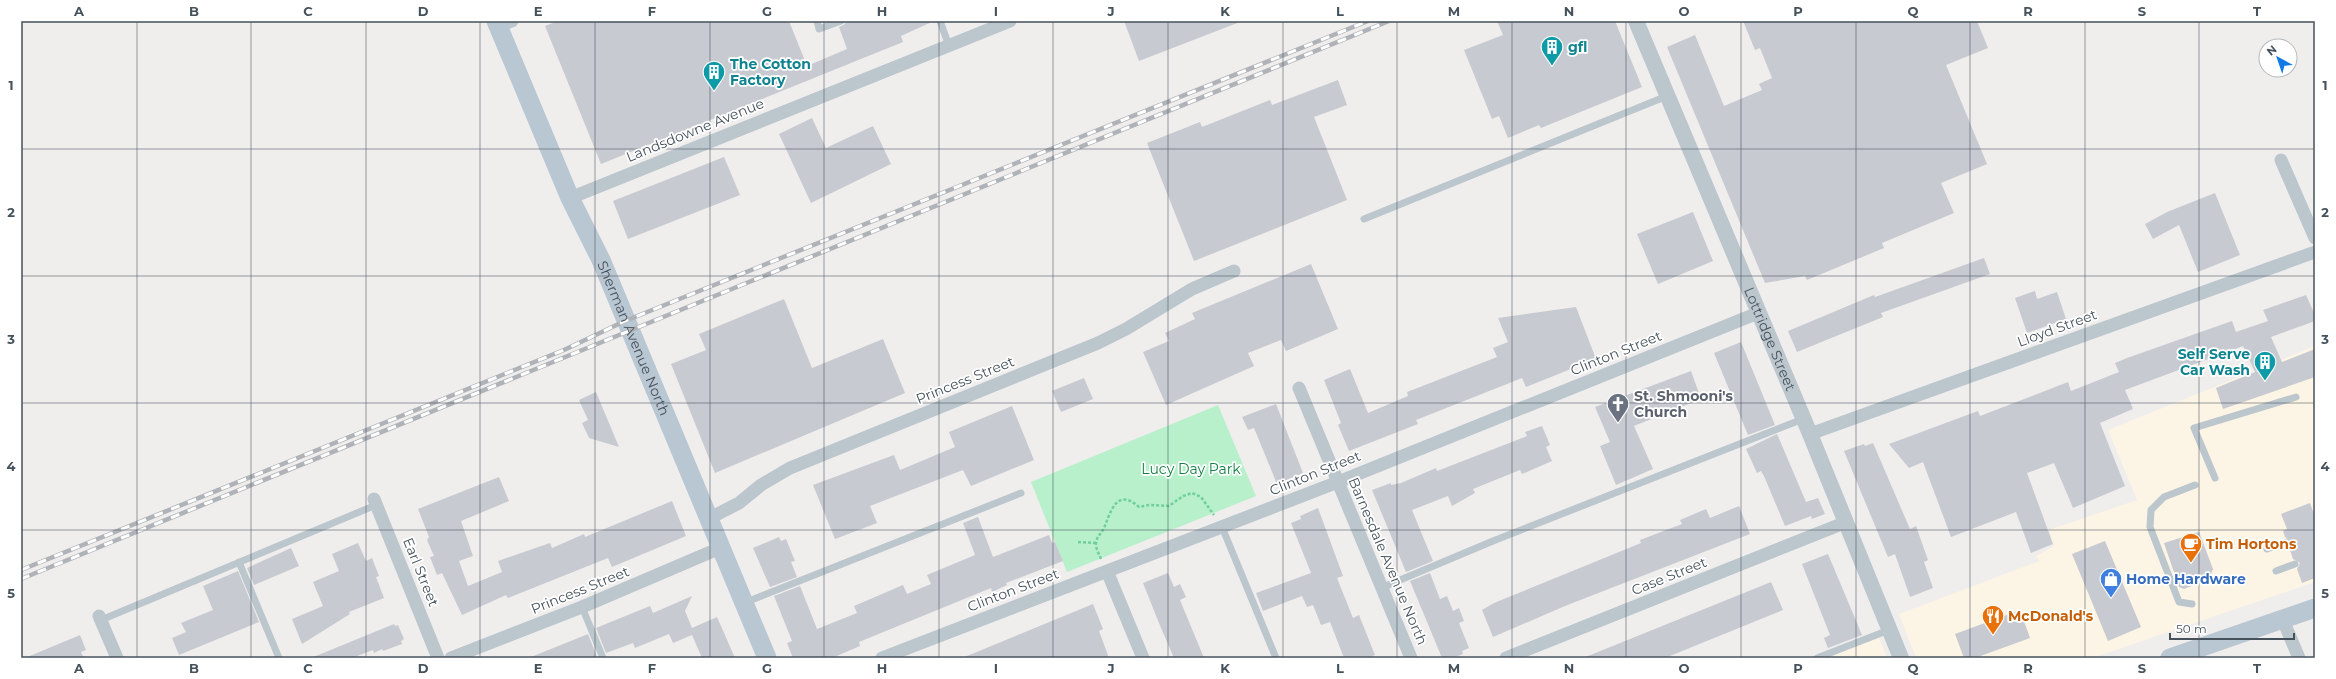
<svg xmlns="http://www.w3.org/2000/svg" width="2336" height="679" viewBox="0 0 2336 679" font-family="Montserrat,sans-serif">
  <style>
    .commercial { fill: #fcf4e4 }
    .green { fill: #b8f0cb }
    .building { fill: #c7cad0 }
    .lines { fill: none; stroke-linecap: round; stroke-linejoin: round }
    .path { stroke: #6fd09b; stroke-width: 2.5; stroke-dasharray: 3 2; stroke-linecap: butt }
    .service { stroke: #bbc6cd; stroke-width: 7 }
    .minor { stroke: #bbc6cd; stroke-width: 13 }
    .tertiary { stroke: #bbc6cd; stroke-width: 16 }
    .secondary { stroke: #b9c7d2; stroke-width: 19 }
    .rail-casing { stroke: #afb3b8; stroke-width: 4.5 }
    .rail { stroke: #fff; stroke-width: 3; stroke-dasharray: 9; stroke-linecap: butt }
    .grid { fill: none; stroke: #45525b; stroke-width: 1; stroke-opacity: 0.55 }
    .labels { text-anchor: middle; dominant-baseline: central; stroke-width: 3.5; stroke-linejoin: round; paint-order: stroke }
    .culture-label { font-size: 14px; font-weight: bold; fill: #0d838f; stroke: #fff; text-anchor: start }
    .street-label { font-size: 14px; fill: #45525b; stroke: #fff }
    .worship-label { font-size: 14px; font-weight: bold; fill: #5b616d; stroke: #fff; text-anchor: start }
    .park-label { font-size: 14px; fill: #137f43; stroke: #fff }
    .food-label { font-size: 14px; font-weight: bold; fill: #c56008; stroke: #fff; text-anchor: start }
    .shop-label { font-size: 14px; font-weight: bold; fill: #366cbe; stroke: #fff; text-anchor: start }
    .neatline { fill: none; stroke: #45525b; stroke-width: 1.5 }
    .grid-label { font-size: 13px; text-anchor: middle; font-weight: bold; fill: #45525b }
  </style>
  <rect width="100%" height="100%" fill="#f0eded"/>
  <path class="commercial" d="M2315,346v236l-223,76h-176l-17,-44 140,-53 -3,-5 18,-10 -5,-16 88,-30 -29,-70z
    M1878,635l9,23h-67z"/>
  <path class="green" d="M1218,405l38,91 -189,76 -36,-90z"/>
  <path class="building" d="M558,21h231l18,45 40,-17 -8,-22 6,-3 1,-3h88l-33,15 2,6 -302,122 -56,-138z
    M1124,21h116v1l-101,39z
    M1497,21h118l27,66 -101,41 -2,-3 -31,13 -9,-22 -7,3 -28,-69 39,-15z
    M1743,21h234l11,27 -42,17 41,99 -46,19 13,30 -72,30 2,5 -77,32 -2,-4 -40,7 -98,-236 28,-12 29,71 38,-16 -3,-6 13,-6 -12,-30 -5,2z
    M1338,80l9,25 -33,12 33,83 -153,61 -47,-118 53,-21 2,5 68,-27 2,5z
    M812,118l14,30 47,-22 18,38 -80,39 -32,-69z
    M724,157l16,38 -112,44 -15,-38z
    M2215,193l25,62 -42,17 -19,-47 -26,14 -8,-15 22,-12z
    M1693,212l20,49 -55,23 -21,-50z
    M1984,258l6,16 -109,39 2,4 -86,35 -9,-21 86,-36 1,2z
    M1311,264l27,65 -52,22 -5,-11 -33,13 6,13 -88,39 -23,-53 26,-11 -4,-8 30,-14 -3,-6z
    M2035,291l2,8 20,-7 9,27 -39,14 -12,-35z
    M2306,295l9,20v6l-44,16 11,25 33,-13v28l-92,32 -7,-21 39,-16 -12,-26 -118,44 8,19 -33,14 25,63 -52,22 -19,-45 -27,10 26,71 -22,9 -15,-41 -65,25 -28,-75 -14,6 -20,-24 89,-33 2,5 88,-34 3,9 48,-19 -4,-9 12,-5 105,-37 4,11 32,-11 -5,-11z
    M784,299l28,69 71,-29 22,54 -190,80 -44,-109 35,-14 -7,-16z
    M1576,307l20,52 -70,28 -4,-9 -15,6 -91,36 2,4 -69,27 -11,-26 3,-2 -17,-43 26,-11 18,44 40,-17 -1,-4 90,-35 -4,-9 15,-6 -10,-24z
    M1741,342l34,83 -27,10 -34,-82z
    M1691,371l10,28 -67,27 19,43 -37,16 -16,-39 10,-4 -15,-35z
    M1084,378l9,21 -32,13 -9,-21z
    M596,392l23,55 -30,-9 -7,-15 6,-3 -9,-20z
    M1276,404l27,69 -26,11 -23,-56 -6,2 -6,-13z
    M1012,406l22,54 -63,26 -8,-16 -93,36 7,17 -42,16 -22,-54 81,-30 6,15 55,-23 -6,-15z
    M1542,426l8,19 -4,2 6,14 -30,13 -2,-4 -47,19 2,4 -23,13 -4,-10 -36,14 21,51 -27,11 -34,-82 19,-7v2l10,-2 35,-15 1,3 90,-35 -2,-4z
    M1777,434l29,68 12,-4 7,16 -13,5 -1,-3 -26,10 -21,-50 -3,-5 -4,2 -11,-24z
    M1873,443l37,86 6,-3 12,34 -4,2 9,26 -23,9 -15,-43 -7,3 -44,-106 20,-7 1,2z
    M499,477l10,24 -48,20 12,35 -14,5 9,25 34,-14 -4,-11 52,-18 2,5 32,-14 1,3 87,-36 14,35 -74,31 -4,-9 -100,40 -2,-3 -44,20 -20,-42 -5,2 -7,-18 4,-1 -7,-16 2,-3 -11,-28z
    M2310,503l5,14v61l-13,5 -5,-14 3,-6 -7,-4 -4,-12 3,-6 -7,-4 -2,-6 4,-2 -6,-15z
    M1739,506l11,28 -185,72 -72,31 -11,-27 12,-7 147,-60 -1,-3 42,-16 -2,-4 26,-11 4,9z
    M1318,508l25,68 -6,2 16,40 6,-3 16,40 -7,3h-24l-14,-36 -9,3 -8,-20 -6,2 -5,-11 -39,15 -7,-18 55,-20 -20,-50 10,-4 -1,-3z
    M978,517l15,40 56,-22 3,8 3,-1 8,19 -57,22 1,2 -15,7 -1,-4 -132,54 1,4 -28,12h-39l-6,-15 5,-2 -18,-45 26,-10 17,43 40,-16 -3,-7 49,-21 4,9 24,-10 -4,-9 48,-20 -12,-32z
    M2199,532l14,37 -4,10 -25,10 -5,-2 -15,-44z
    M779,537l2,4 5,-2 9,22 -4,1 6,15 -27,10 -17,-39z
    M2105,541l36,86 -33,14 -36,-87z
    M358,543l8,18 6,-3 7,18 -3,1 8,21 -35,14 1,2 -48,30 -10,-25 31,-13 -10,-24 26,-11 -7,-17z
    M291,548l8,18 -45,19 -7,-17z
    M1828,554l34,81 -34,13 -4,-10 6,-3 -28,-71z
    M238,571l21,51 -80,33 -7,-17 14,-6 -5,-9 32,-13 -10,-24z
    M1168,573l6,14 6,-3 6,13 -6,3 24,58h-30l-13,-30 -18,-45z
    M1430,573l10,26 7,-3 6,15 6,-3 5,13 -5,2 10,25 -7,3 1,3 -10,4h-11l-32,-77z
    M1771,582l12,28 -118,48h-82z
    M692,596l-7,15 7,17 25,-11 18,41h-33l-10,-23 -19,8 -4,-9 -34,14 -2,-5 -27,10 -10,-25 54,-22 3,7z
    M1093,604l10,25 -4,2 10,27h-147z
    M2020,610l10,28 -55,20h-11l-9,-24z
    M394,624l1,2 3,-1 6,14 -3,2 1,3 -19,7 -1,-2 -8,4 -1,-3 -21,8h-41z
    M588,634l9,23 -66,1v-1z
    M80,635l6,15 -5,2 3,6h-59z"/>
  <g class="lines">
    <path class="path" d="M1078,542l18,1
      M1101,559c-2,-5 -5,-10 -5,-15 0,-7 5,-10 8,-16 7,-16 12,-41 35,-21l10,-2 20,1 14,-10 9,-3 9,4 13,18"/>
    <path class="service" d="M817,21l2,8 22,-8
      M940,21l9,25
      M1364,219l303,-123
      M2215,478l-21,-50 102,-31
      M1222,527l54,131
      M2267,549l20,-7
      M239,562l40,96
      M2276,571l19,-7
      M1381,588l112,-47 310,-122
      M744,603l277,-110
      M2192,604l-13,-2 -29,-75 1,-17 13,-13 31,-12
      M582,607l21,51
      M101,620l275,-115
      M1817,658l72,-28"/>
    <path class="minor" d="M498,26l14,-5
      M2281,160l34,78
      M570,198l440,-177
      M1299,388l112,270
      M1810,434l505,-182
      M374,499l64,159
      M708,519l31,-16 22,-18 29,-17 308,-125 28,-14 66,-40 42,-18
      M1107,571l36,87
      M99,616l18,42
      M2283,620l16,38
      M451,658l131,-51 138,-59
      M882,658l456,-176 420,-169
      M1506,658l338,-135"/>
    <path class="tertiary" id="s1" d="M1636,21l174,413 91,224"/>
    <g class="secondary">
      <path id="s2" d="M496,21l74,177 31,62 166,398"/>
      <path d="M2170,658l145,-50"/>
    </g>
    <g class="rail-casing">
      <path id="rail" d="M21,570l543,-220 61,-29 743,-300
        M21,579l1368,-558"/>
    </g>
    <use href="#rail" class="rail"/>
  </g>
  <path class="grid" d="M137,21v637M251,21v637M366,21v637M480,21v637M595,21v637M710,21v637M824,21v637M939,21v637M1053,21v637M1168,21v637M1283,21v637M1397,21v637M1512,21v637M1626,21v637M1741,21v637M1856,21v637M1970,21v637M2085,21v637M2199,21v637M21,149h2294M21,276h2294M21,403h2294M21,530h2294"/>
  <defs>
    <g id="building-pin" transform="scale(1.15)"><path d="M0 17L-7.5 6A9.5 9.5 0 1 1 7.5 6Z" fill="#0f9aa8" stroke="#fff"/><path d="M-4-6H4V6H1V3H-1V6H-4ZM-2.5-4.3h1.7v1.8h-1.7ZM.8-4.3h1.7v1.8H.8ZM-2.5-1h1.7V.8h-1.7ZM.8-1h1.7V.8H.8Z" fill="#fff"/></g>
    <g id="church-pin" transform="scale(1.15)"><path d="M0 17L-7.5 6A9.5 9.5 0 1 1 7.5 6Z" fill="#6b7280" stroke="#fff"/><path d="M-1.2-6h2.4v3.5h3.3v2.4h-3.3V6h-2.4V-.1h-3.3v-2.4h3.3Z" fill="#fff"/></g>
    <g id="cafe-pin" transform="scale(1.15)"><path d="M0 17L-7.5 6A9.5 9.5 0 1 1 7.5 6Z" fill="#e8710a" stroke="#fff"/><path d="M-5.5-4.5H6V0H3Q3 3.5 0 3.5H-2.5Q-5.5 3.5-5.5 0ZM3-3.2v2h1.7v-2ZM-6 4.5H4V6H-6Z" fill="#fff"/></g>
    <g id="shop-pin" transform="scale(1.15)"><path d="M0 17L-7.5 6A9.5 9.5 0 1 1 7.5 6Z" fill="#3f7fe0" stroke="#fff"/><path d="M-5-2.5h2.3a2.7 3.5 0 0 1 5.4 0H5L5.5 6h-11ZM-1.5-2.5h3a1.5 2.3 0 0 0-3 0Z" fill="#fff"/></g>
    <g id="restaurant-pin" transform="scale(1.15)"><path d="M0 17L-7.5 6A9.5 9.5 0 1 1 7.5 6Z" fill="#e8710a" stroke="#fff"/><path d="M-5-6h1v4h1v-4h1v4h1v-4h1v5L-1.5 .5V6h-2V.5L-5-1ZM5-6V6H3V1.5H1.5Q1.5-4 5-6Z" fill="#fff"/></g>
  </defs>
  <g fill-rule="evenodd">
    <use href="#building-pin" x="1552" y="47"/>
    <use href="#building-pin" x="714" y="72"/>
    <use href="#building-pin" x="2265" y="362"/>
    <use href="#church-pin" x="1618" y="404"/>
    <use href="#cafe-pin" x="2191" y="544"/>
    <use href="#shop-pin" x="2111" y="579"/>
    <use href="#restaurant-pin" x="1993" y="616"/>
  </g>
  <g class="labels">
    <g class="culture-label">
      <text x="1568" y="47">gfl</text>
      <text x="730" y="64">The Cotton<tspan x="730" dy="16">Factory</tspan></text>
      <text x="2250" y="354" text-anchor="end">Self Serve<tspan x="2250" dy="16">Car Wash</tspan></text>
    </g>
    <g class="street-label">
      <text transform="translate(695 130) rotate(-22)">Landsdowne Avenue</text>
      <text transform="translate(2057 328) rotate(-20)">Lloyd Street</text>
      <text stroke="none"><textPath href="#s2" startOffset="346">Sherman Avenue North</textPath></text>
      <text stroke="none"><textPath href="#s1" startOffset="345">Lottridge Street</textPath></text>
      <text transform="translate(1616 353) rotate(-22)">Clinton Street</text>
      <text transform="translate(965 380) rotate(-22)">Princess Street</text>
      <text transform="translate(1315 473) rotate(-22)">Clinton Street</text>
      <text transform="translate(1388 561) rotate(67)">Barnesdale Avenue North</text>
      <text transform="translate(421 572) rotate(68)">Earl Street</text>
      <text transform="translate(1669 576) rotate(-22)">Case Street</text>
      <text transform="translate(580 590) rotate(-22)">Princess Street</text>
      <text transform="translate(1013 590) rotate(-21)">Clinton Street</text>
    </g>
    <g class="worship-label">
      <text x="1634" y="396">St. Shmooni's<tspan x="1634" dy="16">Church</tspan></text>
    </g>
    <g class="park-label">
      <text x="1191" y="469">Lucy Day Park</text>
    </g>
    <g class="food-label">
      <text x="2206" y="544">Tim Hortons</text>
      <text x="2008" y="616">McDonald's</text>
    </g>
    <g class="shop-label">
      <text x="2126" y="579">Home Hardware</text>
    </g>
  </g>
  <rect width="2336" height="679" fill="none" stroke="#ffffff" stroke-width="44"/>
  <g transform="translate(2278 58) rotate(320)"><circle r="19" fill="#ffffff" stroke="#b5babd"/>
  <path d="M0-3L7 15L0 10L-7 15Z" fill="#117ae6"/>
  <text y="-6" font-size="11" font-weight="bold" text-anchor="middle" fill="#45525b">N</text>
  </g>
  <path d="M2170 633v6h124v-6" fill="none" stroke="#45525b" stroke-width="2"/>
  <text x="2176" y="633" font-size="12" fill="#45525b" stroke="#ffffff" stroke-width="3" paint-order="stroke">50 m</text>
  <rect x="22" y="22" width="2292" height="635" class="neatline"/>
  <g class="grid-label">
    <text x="79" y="16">A</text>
    <text x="194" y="16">B</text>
    <text x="308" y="16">C</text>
    <text x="423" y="16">D</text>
    <text x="538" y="16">E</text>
    <text x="652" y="16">F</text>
    <text x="767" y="16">G</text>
    <text x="882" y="16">H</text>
    <text x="996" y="16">I</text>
    <text x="1111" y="16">J</text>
    <text x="1225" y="16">K</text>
    <text x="1340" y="16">L</text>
    <text x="1454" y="16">M</text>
    <text x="1569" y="16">N</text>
    <text x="1684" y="16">O</text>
    <text x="1798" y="16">P</text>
    <text x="1913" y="16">Q</text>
    <text x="2028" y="16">R</text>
    <text x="2142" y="16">S</text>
    <text x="2257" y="16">T</text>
    <text x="11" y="90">1</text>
    <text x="2325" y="90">1</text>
    <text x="11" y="217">2</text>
    <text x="2325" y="217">2</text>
    <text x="11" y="344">3</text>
    <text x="2325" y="344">3</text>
    <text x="11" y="471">4</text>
    <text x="2325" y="471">4</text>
    <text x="11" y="598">5</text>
    <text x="2325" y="598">5</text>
    <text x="79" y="673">A</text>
    <text x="194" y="673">B</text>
    <text x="308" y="673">C</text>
    <text x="423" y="673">D</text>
    <text x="538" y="673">E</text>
    <text x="652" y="673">F</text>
    <text x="767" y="673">G</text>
    <text x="882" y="673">H</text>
    <text x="996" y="673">I</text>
    <text x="1111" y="673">J</text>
    <text x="1225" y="673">K</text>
    <text x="1340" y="673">L</text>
    <text x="1454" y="673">M</text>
    <text x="1569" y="673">N</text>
    <text x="1684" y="673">O</text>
    <text x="1798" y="673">P</text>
    <text x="1913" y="673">Q</text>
    <text x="2028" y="673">R</text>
    <text x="2142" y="673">S</text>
    <text x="2257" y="673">T</text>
  </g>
</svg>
